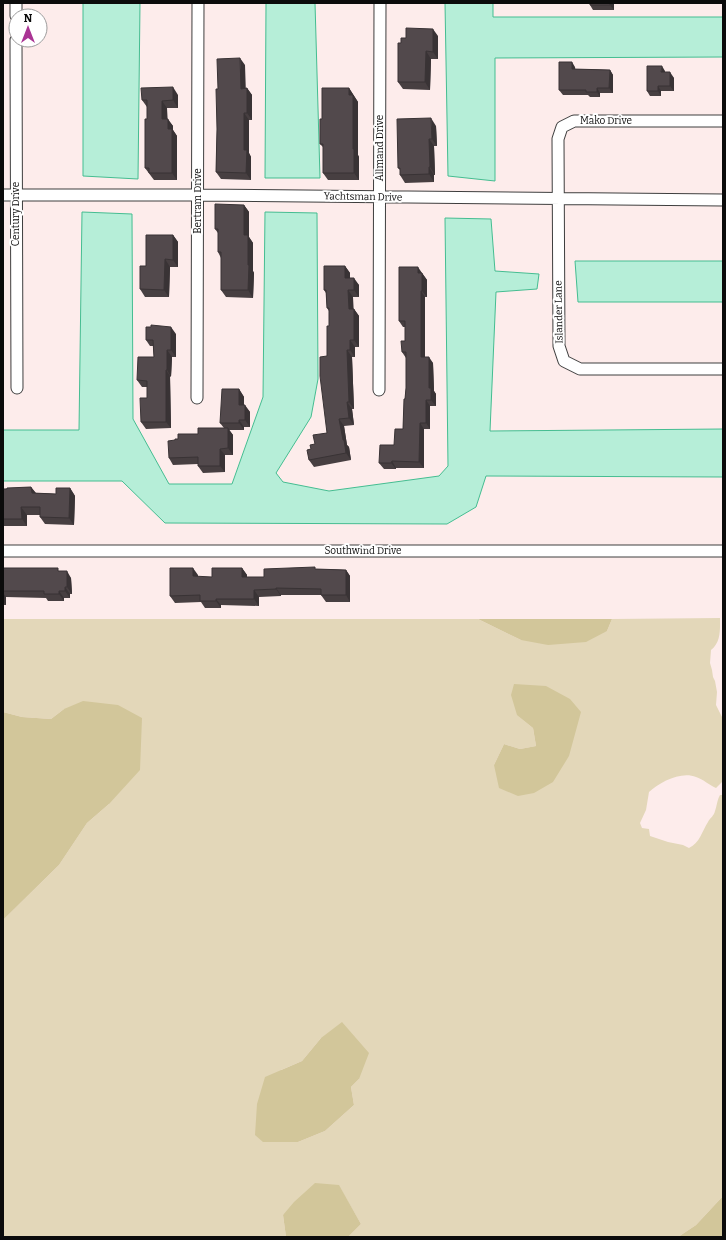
<svg xmlns="http://www.w3.org/2000/svg" width="726" height="1240" viewBox="0 0 726 1240" font-family="Bitter,serif">
  <style>
    .green { fill: #e3d7b9; fill-rule: evenodd }
    .forest { fill: #d2c69a }
    .water { fill: #b6eed8; stroke: #45bd91 }
    .lines { fill: none; stroke-linecap: round; stroke-linejoin: round }
    .minor-casing { stroke: #3e3e3e; stroke-width: 13 }
    .minor { stroke: #fff; stroke-width: 11 }
    .wall { fill: #473f41 }
    .shaded-wall { fill: #393335 }
    .building { fill: #52494c; stroke: #393335 }
    .labels { text-anchor: middle; dominant-baseline: central; stroke-width: 4; stroke-linejoin: round; paint-order: stroke }
    .street-label { font-size: 10px; fill: #0b0b0b; stroke: #fff }
  </style>
  <rect width="100%" height="100%" fill="#fdeceb"/>
  <path class="green" d="M720,618c0,12 1,24 -9,32l-1,13 2,7 1,7 2,4 2,11 -1,13 7,14v62l-7,7c-7,-3 -13,-9 -20,-11 -15,-6 -36,5 -47,15l-3,18 -6,13 2,5 7,1 1,7 18,6 15,3 6,3c11,-5 13,-17 19,-26 2,-4 6,-6 7,-11 2,-5 2,-11 5,-16h3v401l-27,29 -18,12h-330l13,-13 -22,-38 -56,29 3,22h-283v-317l56,-55 28,-42 22,-19 -45,-95 -13,10 -29,-2 -19,-5v-93h475l43,21 86,-9 5,-12zM517,715l52,41 -75,9 10,-21 16,5 16,-3 -3,-18zM321,1038l38,41 -8,8 3,18 -29,26 -27,11 -17,-72 21,-9z"/>
  <path class="forest" d="M478,619h134l-5,12 -21,11 -38,3 -27,-5z
    M514,684l32,2 24,13 11,13 -12,44 -16,26 -19,11 -16,3 -19,-8 -5,-23 10,-21 16,5 16,-3 -3,-18 -16,-13 -6,-20z
    M83,701l35,4 24,13 -2,52 -31,34 -22,19 -28,42 -56,55v-208l19,5 29,2 13,-10z
    M342,1022l27,31 -10,26 -8,8 3,18 -29,26 -27,11h-35l-8,-7 2,-31 8,-27 37,-16 19,-23z
    M315,1183l24,2 22,39 -13,13h-62l-3,-22 11,-13z
    M723,1196v41h-45l18,-12z"/>
  <path class="water" d="M83,3h57l-2,176 -55,-3z
    M266,3h49l5,175h-55z
    M445,3h48v14h230v40l-228,1v123l-47,-5z
    M82,212l50,2 1,205 36,65h63l31,-87 2,-185 52,1 1,166 -7,38 -35,56 7,9 46,9 110,-15 9,-10 -3,-248 46,1 4,52 44,3 -2,15 -41,3 -6,139 233,-2v48l-237,-1 -10,31 -29,17 -282,-1 -43,-42h-119v-51h76z
    M575,261h148v41h-145z"/>
  <g class="lines">
    <g class="minor-casing">
      <path id="minor" d="M16,16v-13
        M16,40l1,348
        M723,121h-149l-12,6 -4,12 1,207 5,15 16,8h143
        M3,195h195l525,5
        M379,390l1,-387
        M197,398l1,-395
        M3,551h720"/>
    </g>
    <use href="#minor" class="minor"/>
  </g>
  <path class="wall" d="M614,3v7h-21l-3,-5z
    M438,36v23h-7l-1,31 -27,-1 -5,-7 3,-39z
    M245,65v23h2l5,7v25h-3v33l2,4v23l-30,-1 -5,-7 2,-83z
    M575,67v2l35,1 3,5v18h-13v4h-10l-2,-2h-25l-4,-5z
    M665,71v1l9,6v13h-13v5h-11l-3,-5z
    M349,88l9,14v53l1,2v23h-31l-5,-7v-26l-3,-3 2,-25z
    M178,95v13h-11v11l6,7v4l4,6v44h-23l-9,-12 2,-49v-12l-5,-7z
    M436,126l1,20h-3l1,29h-1v7l-29,1 -5,-8v-5l-2,-2z
    M244,205l5,7v25l4,6v28l1,2 -1,25 -27,-1 -5,-7v-32l-3,-6v-19l-3,-4z
    M173,235l5,7v25h-8l-1,30h-24l-5,-8 6,-23z
    M345,266l5,7v5l9,7v12h-6v12h1l5,7v31h-4v10h-3l2,52h-2l2,16 -10,1 3,19 2,2 2,13 -37,7 -5,-7 2,-11 16,-16v-77l2,-30v-15l-2,-3 -1,-15 -2,-3z
    M422,273l5,7v17h-2v60l8,6 1,28 2,3v12h-6v23h-6v39h-28v1h-12l-5,-6 15,-18 9,-16 3,-41v-30l-4,-6 3,-11v-14h-2l-4,-6z
    M176,334v23h-4l-1,20 -1,-1 1,52 -25,1 -5,-7 6,-24v-11h-5l-5,-7 17,-23 -1,-11h-3l-4,-6z
    M239,389l5,8v8l6,7v15h-6v3h-15l4,5v20h-8v17l-22,1 -5,-7v-2l-25,1 -4,-7 6,-18 3,-1 20,-5 26,-6 -4,-5z
    M31,487l5,6 20,1 14,-6 5,8 -1,29 -29,-1 -5,-7v-2h-13v11h-24v-37z
    M3,568l57,3 11,7 1,16h-2v4h-6v3h-16l-2,-3 -40,-1v8h-3z
    M242,568l5,7v2h17l52,-8 30,1 4,6v26h-24l-5,-7h-40v1l-22,1v9l-38,-1v3h-16l-4,-6 -26,1 -5,-7 28,-21v2h14z"/>
  <path class="shaded-wall" d="M610,3h4v7l-4,-5z
    M433,29l5,7v23l-5,-7z
    M426,51l5,8 -1,31 -5,-8z
    M240,58l5,7 1,30 -5,-6z
    M572,62l3,5 1,7 -4,-5z
    M662,66l3,5v7l-4,-6z
    M610,70l3,5v18l-4,-5z
    M670,72l4,6v13l-4,-5z
    M658,86l3,5v5l-3,-5z
    M173,87l5,8v13l-5,-8z
    M247,88l5,7v25l-5,-7z
    M349,88l9,14v53l1,2v23l-5,-7z
    M597,88l3,5v4l-3,-5z
    M162,101l5,7 1,18 -6,-7z
    M244,113l5,7v33l2,4v23l-5,-7 -2,-23z
    M431,118l5,8 1,20 -5,-7z
    M168,119l5,7v4l4,6v44l-5,-7 -4,-44z
    M429,139l5,7 1,29 -5,-8z
    M429,167l5,8v7l-5,-8z
    M244,205l5,7v25l4,6v28l1,2 -1,25 -5,-8 -4,-55z
    M173,235l5,7v25l-5,-7z
    M165,259l5,8 -1,30 -5,-7z
    M345,266l5,7v12l-5,-7z
    M418,267l4,6h-4z
    M422,273l5,7v17l-5,-6z
    M354,278l5,7v12l-5,-7z
    M348,290l5,7 1,19 -5,-7z
    M421,291l4,6v67l-4,-7z
    M354,309l5,7v31l-5,-7z
    M171,327l5,7v23l-5,-7z
    M350,340l5,7v10l-5,-7z
    M167,350l5,7 -1,20 -4,-7z
    M347,350l5,7 2,52 -5,-7z
    M429,357l4,6 1,28 2,3v12l-5,-6 -2,-12z
    M166,370l4,6 1,52 -5,-6z
    M239,389l5,8v15l-5,-7z
    M426,400l4,6v23l-4,-6z
    M347,402l5,7 2,16 -5,-7z
    M245,405l5,7v15l-5,-7z
    M339,419l5,7 3,19 2,2 2,13 -5,-7 -3,-13z
    M239,420l5,7v3l-5,-7z
    M420,423l4,6v39l-5,-6z
    M228,428l5,7v20l-5,-7z
    M220,449l5,6v17l-5,-6z
    M392,461l4,7v1l-5,-6z
    M31,487l6,8 -5,-2z
    M70,488l5,8 -1,29 -5,-7z
    M21,507l6,8v11l-5,-7z
    M193,568l5,7v8l-5,-7z
    M242,568l5,7v9l-5,-7z
    M346,570l4,6v26l-4,-7z
    M67,571l4,7 1,16 -5,-7z
    M65,587l5,7v4l-5,-7z
    M276,588l5,7v1l-5,-7z
    M254,590l5,7v9l-5,-7z
    M59,591l5,7v3l-5,-7z
    M3,593l3,4v8l-3,-4z
    M216,599l5,6v3l-5,-7z"/>
  <path class="building" d="M590,3h20v2h-20z
    M406,28l27,1v23l-7,-1 -1,31h-27v-39h3v-5h5z
    M240,58l1,31 6,-1v25h-3v37h3l-1,23 -30,-1 1,-43 -1,-40h2l-1,-30z
    M559,62h13v7l38,1 -1,18h-12v4h-11v-2h-27z
    M647,66h15l-1,6h9v14h-12v5h-11z
    M173,87v13l-11,1v18h6v10h4v44h-23v-5h-4v-49h2v-19h-5l-1,-12z
    M322,88h27v7h4v54h1v24h-31v-29h-3v-25h2z
    M431,118l1,21h-3l1,28h-1v7l-29,1v-7h-2l-1,-49z
    M215,204l29,1v30h4v30h1l-1,25h-27v-38h-3v-23h-3z
    M146,235h27v25l-8,-1 -1,31 -24,-1v-23h6z
    M324,266h21v12h9v12h-6l1,19h5v31h-4v10h-3l2,52h-2l2,16 -10,1 4,21h1l2,13 -37,7 -2,-10 4,-1 -1,-4 5,-1 -2,-9 14,-2 -7,-57v-19l7,-1v-30h2v-18h-2l-1,-18h-2z
    M399,267h19v6h4v18h-1v66h8v31h2v12h-5v23h-6l-1,39 -27,-1 -1,2h-12l1,-18h14l1,-16h8l1,-30h1l1,-11v-36h-4l-1,-11h4v-20h-6z
    M151,325l20,2v23h-4v20h-1v52h-25l-1,-24h7v-17l-10,-1 1,-23h16l-1,-17h-7v-13h5z
    M222,389h17v16h6v15h-6v3h-19z
    M198,428h30v20l-8,1v17h-22v-9l-29,1 -1,-17 7,-1v-1h3v-5h20z
    M31,487l1,6 24,1v-6h14l-1,30 -29,-1v-10h-19l1,12h-19v-30h4v-1z
    M315,567v2l31,1v25h-25v-6l-45,-1v1l-22,1v9h-38v2h-16v-6l-30,1v-28h23v8l19,1v-9h30v9h22v-8z
    M3,568h55v3h9v16h-2v4h-6v3h-15v-3h-41z"/>
  <g class="labels">
    <g class="street-label">
      <text x="606" y="121">Mako Drive</text>
      <text transform="translate(380 148) rotate(-90)">Allmand Drive</text>
      <text transform="translate(363 197) rotate(1)">Yachtsman Drive</text>
      <text transform="translate(198 201) rotate(-90)">Bertram Drive</text>
      <text transform="translate(16 214) rotate(-90)">Century Drive</text>
      <text transform="translate(559 312) rotate(-91)">Islander Lane</text>
      <text x="363" y="551">Southwind Drive</text>
    </g>
  </g>
  <rect width="726" height="1240" fill="none" stroke="#0b0b0b" stroke-width="8"/>
  <g transform="translate(28 28)"><circle r="19" fill="#ffffff" stroke="#9d9d9d"/>
  <path d="M0-3L7 15L0 10L-7 15Z" fill="#aa3494"/>
  <text y="-6" font-size="11" font-weight="bold" text-anchor="middle" fill="#0b0b0b">N</text>
  </g>
</svg>
